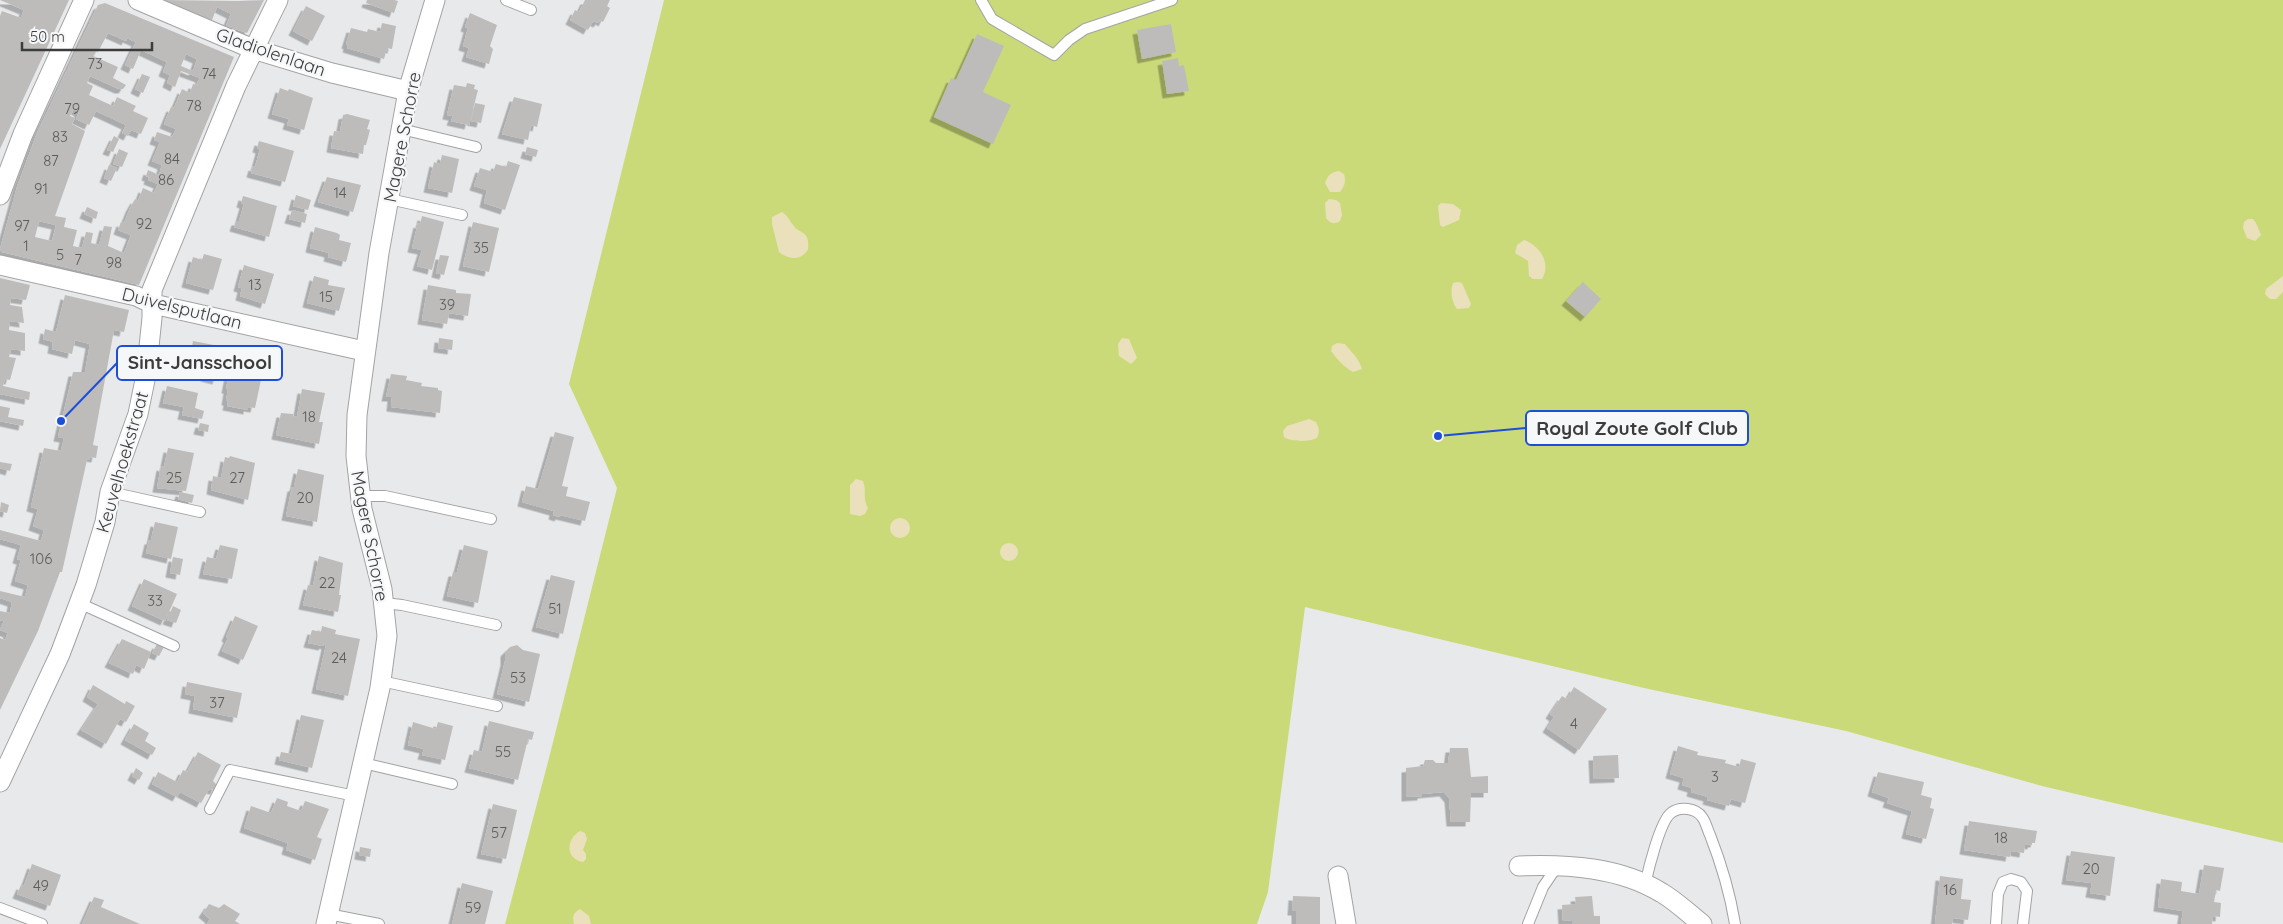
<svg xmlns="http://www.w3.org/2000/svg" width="2283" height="924" viewBox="0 0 2283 924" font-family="Quicksand,sans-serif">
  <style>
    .green { fill: #cada79 }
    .sand { fill: #eae0bb }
    .building { fill: #bebcbb; fill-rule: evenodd; filter: url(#shadow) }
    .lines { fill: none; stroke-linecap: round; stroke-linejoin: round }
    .lane-casing { stroke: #a2a3a4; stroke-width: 12 }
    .street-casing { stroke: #a2a3a4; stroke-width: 21 }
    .lane { stroke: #fff; stroke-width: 10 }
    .street { stroke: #fff; stroke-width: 19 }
    .labels { text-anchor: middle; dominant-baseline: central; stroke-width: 4.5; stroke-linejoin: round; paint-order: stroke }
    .number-label { font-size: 15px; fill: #5c5c5c }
    .street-label { font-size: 18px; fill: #3c3c3d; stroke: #f6f7f8 }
    .leader { fill: none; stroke: #1d4ed8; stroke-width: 2 }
    .callout-dot { fill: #1d4ed8; stroke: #f6f7f8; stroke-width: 2 }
    .callout { fill: #f6f7f8; stroke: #1d4ed8; stroke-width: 2 }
    .callout-label { font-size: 19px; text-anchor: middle; font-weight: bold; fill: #3c3c3d }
  </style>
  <defs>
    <filter id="shadow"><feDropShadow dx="-4.5" dy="4.5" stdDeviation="0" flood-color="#0004"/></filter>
  </defs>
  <rect width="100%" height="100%" fill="#e8e9eb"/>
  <path class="green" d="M664,0h1619v843l-241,-57 -196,-55 -202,-43 -339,-81 -37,285 -11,32h-752l43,-162 69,-274 -48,-104z"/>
  <path class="sand" d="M1339,171l5,3c2,8 1,11 -4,18h-10l-5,-9c3,-8 6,-11 14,-12z
    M1329,199l7,1 4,3 2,12 -2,6c-6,4 -10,2 -14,-3l-1,-15z
    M1441,203l12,1 8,6 -2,10 -16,7 -3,-2 -2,-19z
    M782,212c6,4 7,8 11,13 7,10 17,5 15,24 -6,12 -19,11 -29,3l-7,-28v-7z
    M2248,219h5l3,4 5,12 -6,6 -8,-3 -4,-10 1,-6z
    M1524,240c15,5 28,23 18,39h-9l-4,-3 -1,-15 -13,-8 2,-8z
    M2283,276v16l-7,7h-6l-5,-5 1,-5z
    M1458,282l4,1 9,21 -2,4 -12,1c-5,-6 -7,-18 -4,-26z
    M1122,338l7,1 8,19 -6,6 -12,-8 -1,-12z
    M1337,343l8,1c7,9 14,14 17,25l-9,3c-9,-5 -16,-13 -22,-21l1,-5z
    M1309,419l7,3c3,6 4,9 1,16 -8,4 -26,4 -33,-1l-1,-6 4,-5z
    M856,479l7,2c4,9 -1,17 5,27l-3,6 -5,2 -10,-2v-29z
    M890 528a10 10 0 1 1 20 0a10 10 0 1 1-20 0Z
    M1000 552a9 9 0 1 1 18 0a9 9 0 1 1-18 0Z
    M580,831l5,2 2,6 -4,11 3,4v5l-3,3c-18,-3 -17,-23 -3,-31z
    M580,909l9,7 2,8h-17c-2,-7 -1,-11 6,-15z"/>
  <path class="building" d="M0,0h69l-69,149v-133l2,-5 19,7 3,-8z
    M162,0l76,1 26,-1 -17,33 -21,-7 5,-12 -14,-7 -5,13z
    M367,0h27l4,1 -4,12 -28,-10z
    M585,0h25l-3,6 3,2 -7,14 -3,-2 -2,3 -5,-2 -5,9 -18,-10 5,-10 4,2z
    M105,3l129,54 -95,228 -137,-33 -2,-3 17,-62 20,-54 61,-128zM108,33l18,8 1,-3 9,4 -11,23 8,4 8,-19 26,12 -4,10 7,3 -3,8 8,4 6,-16 19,7 -4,7 -3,-1 -3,9 -8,-4 -8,19 -3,-1 -7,17 12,5 -4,8 -15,-5 -3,8 6,2 -8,19 10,4 -3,10 -11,-5 -2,6 3,1 -1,3 10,4 -4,9 -11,-5 -5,13 -3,-2 -5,9 -6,15 -3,-1 -3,8 13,5 -7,18 -16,-7 4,-19 -8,-1 -5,19 -8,-2 2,-10 -7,-1 -4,16 -9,-2 4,-16 -13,-3 2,-9 -11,-2 30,-85 -13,-7 3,-6 -5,-2 4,-7 5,3 -3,7 13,6 7,-14 30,14 -4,8 6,3 3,-6 10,4 7,-16 -15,-7 3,-5 -19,-9 -4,9 -24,-11 4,-9 -6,-3 3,-7 29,13h4l3,-4 -13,-7 5,-11 -25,-11 3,-5 2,1zM186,54l11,5 -4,12 -12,-5zM39,221l17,4 -4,16 -17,-4z
    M306,6l19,10 -13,25 -19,-10z
    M470,13l27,12 -7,21 3,3 -4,15 -23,-7 3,-9 -6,-2 5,-18 -3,-1z
    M382,23l14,3 -4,23 -5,-1 -3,11 -37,-11 1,-3 -2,-1 5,-16 16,4 1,-3 12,3z
    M1171,24l5,28 -34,7 -5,-29z
    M977,34l27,12 -21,46 28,13 -18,39 -59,-27 17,-39 5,2z
    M1178,58l1,8 5,-1 5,26 -22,3 -5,-33z
    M142,74l8,3 -7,16 -8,-4z
    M467,83l8,2 -1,4 4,1 -9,35 -18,-4 2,-5 -6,-1 7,-30 12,2z
    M280,88l8,3 1,-2 24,9 -9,32 -17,-5 2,-6 -17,-5z
    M514,97l28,7 -5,23 -6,-2 -3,15 -26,-6z
    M475,103l10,2 -4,18 -10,-2z
    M347,114l23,6 -3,9 3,1 -4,15h-2l-1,9 -32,-6 3,-17 6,1 3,-17z
    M114,136l5,3 -6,13 -6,-2z
    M259,141l35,10 -9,31 -34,-9 2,-7 2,1 5,-18 -3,-1z
    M527,147l11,3 -2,7 -11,-3z
    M119,149l9,4 -6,14 -9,-3z
    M442,155l17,4 -7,34 -24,-5 6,-26 6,2z
    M508,161l12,4 -15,45 -21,-7 3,-13 -13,-4 6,-18 13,4 3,-8 10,3z
    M109,165l8,3 -6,13 -7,-3z
    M327,177l34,8 -8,27 -35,-10z
    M296,195l15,5 -3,10 -15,-4z
    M243,196l34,10 -8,31 -35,-10 2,-6h3l5,-17 -3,-1z
    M87,207l11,5 -2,7 -12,-5z
    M292,210l15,4 -2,9 -16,-4z
    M422,216l22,6 -12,48 -15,-4 5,-16 -10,-2 6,-25 2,1z
    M473,222l26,6 -10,44 -26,-6z
    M315,227l22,6 3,2 -1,5 12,3 -5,19 -18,-5 1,-4 -19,-5z
    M204,254l18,5 -9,31 -27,-7 7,-26 9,3z
    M440,255l9,1 -5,19 -8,-2z
    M244,265l30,9 -9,30 -25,-8 2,-8 -4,-1z
    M314,276l15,4 -1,5 17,3 -6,23 -32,-8z
    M0,278l30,7 -4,15 -15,-2 -1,7 12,2 2,16 -14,-2 -1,9 16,3v18l-14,-2 -2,8 7,1 -6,22 -5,-1 -2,7 27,6 -1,8 -29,-6z
    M1583,282l18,17 -16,18 -19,-16z
    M428,285l28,5v3l15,1 -3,22 -19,-3 -2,11 -25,-4z
    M65,295l64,15 -5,22 -10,-2 -21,115 5,1 -2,12 -6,-1 -1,3h-2l-25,112h-2l-22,59 -38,79v-72l5,2 3,-7 -8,-3 4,-9 -4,-1v-9l10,2 2,-11 -12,-4v-7l25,6 3,-12 -13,-4 6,-21 -4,-1 4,-14 -21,-6v-9l41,11 3,-11 -11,-4 5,-17 -7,-2 13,-59 17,3 3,-13 -6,-1 15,-65h12l5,-28 -15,-4 -3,14 -20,-5 1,-7 -10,-3 2,-10 11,3z
    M439,338l14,2 -1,10 -14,-2z
    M193,341l21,4 -1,20 7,1 -3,14 -12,-3 2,-10 -33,-7 2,-11 15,3z
    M244,354l12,3 2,10 -2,7 6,1 -7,33 -7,-1v3l-21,-4 1,-5h-2l2,-12h-2l4,-21 5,1 3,-12 5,1z
    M391,374l16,2 -1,4 16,3 -1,3 17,2v2l4,1 -2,22 -49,-6 1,-10h-6z
    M167,386l31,7 -3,15 9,3 -2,8 -20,-4 2,-8 -21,-4z
    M302,389l23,4 -6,29h4l-4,22 -43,-9 5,-22 12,1v2l4,1z
    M0,406l10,2 -2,9 16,3 -1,6 -23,-5z
    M200,423l9,2 -1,7 -10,-2z
    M555,432l19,5 -12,49 6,1 -2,9 24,6 -5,19 -25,-6 -1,2 -6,-2 1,-4 -32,-9 4,-16 12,3z
    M168,448l26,5 -8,38 -29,-3 4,-22 3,1z
    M230,456l25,7 -7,37 -37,-10 2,-14 8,2 4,-21 4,1z
    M0,462l12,2 -2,7 -10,-3z
    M298,469l26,6 -7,47 -31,-6 6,-29h2z
    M180,492l14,3 -2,8 -14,-4z
    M1,502l8,3 -2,8 -7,-2z
    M155,522l23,5 -7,32 -25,-6 3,-13h2z
    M220,545l18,4 -6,30 -29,-5 4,-17 9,2z
    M464,545l24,6 -10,52 -31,-7 6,-24h4z
    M319,556l24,7 -4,32h2l-3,17 -35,-7 5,-20 5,1z
    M173,557l10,2 -3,16 -10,-2z
    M551,575l24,6 -12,53 -27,-7z
    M144,579l33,15 -12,27 -33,-15z
    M173,606l8,4 -5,13 -9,-3z
    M235,616l23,10 -15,34 -21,-9 6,-13 -2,-1z
    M322,626l14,4 -1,4 25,5 -12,57 -32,-7 10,-44 -2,-1 -1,2 -15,-3 4,-13 9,2z
    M122,639l29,13 -7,17 -8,-4 -3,9 -24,-11z
    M157,644l7,3 -5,9 -7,-3z
    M517,645l6,5 17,4 -11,48 -32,-8 8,-33v-9l5,-5z
    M187,682l55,11 -5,25 -44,-9 2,-13 -10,-2z
    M93,685l32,19 1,-3 9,5 -9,16 -6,-3 -14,25 -25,-14 17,-26 -11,-7z
    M1574,687l33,22 -28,41 -32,-22 7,-11 -4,-3 12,-18 5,3z
    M301,715l23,5 -12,48 -33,-8 2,-8 11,2z
    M489,721l45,11 -2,8 -4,-1 -10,41 -49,-12 5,-18 8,2z
    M413,722l23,7 2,-7 15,4 -8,34 -23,-5 2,-6 -16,-4z
    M134,724l15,9 -4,8 11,7 -4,7 -27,-15z
    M1678,746l20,6 -1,3 29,5 -1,3 14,4 2,-8 15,4 -11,40 -14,-4 -2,7 -22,-6 1,-3 -17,-5 1,-4 -10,-3 2,-7 -14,-4z
    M1450,748h18l3,29 17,-1v17h-17l-1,29h-19l-2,-24 -5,-6 -22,2v2l-16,1v-29l17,-2 2,-6h8l3,3h12z
    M198,752l23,13 -8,16 4,4 -2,5 -6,-1 -8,14 -21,-11 -3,5 -25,-13 6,-12 19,10 6,-12 4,2z
    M1618,755l1,23 -25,1 -1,-23z
    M136,768l7,5 -4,7 -7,-4z
    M1878,772l46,10 -3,13 11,3 -2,10 4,1 -8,30 -20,-5 6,-23 -25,-8 2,-5 -17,-6z
    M277,798l11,4 -1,4 14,5 4,-10 24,8 -12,28 5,2 -7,21 -29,-10 2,-7 -44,-15 7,-22 20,7z
    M493,804l24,6 -11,49 -25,-5z
    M1969,821l68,10 -2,12h-3v2l-7,-1 -1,9 -13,-2 -1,6 -46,-7z
    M360,847l11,2 -1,8 -11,-2z
    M2071,851l44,6 -5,39 -20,-3 2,-10 -26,-3z
    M32,864l29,11 -11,31 -33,-12 4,-9 3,1z
    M2204,865l20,3 -4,23 -4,-1 -2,12 7,1 -1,14 -7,-1 -1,8h-31l2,-13 -25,-4 3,-28 21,3 -1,9 18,3z
    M1940,876l23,3 -2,20 10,1 -3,20 -15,-2 -1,6h-17z
    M462,883l31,8 -8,33h-33z
    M1293,896l27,1v27h-24v-13h-4z
    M1592,896l2,20h6v8h-28v-4l-9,1 -1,-16 14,-1 -1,-7z
    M94,897l10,3 -3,7 39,17h-58z
    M209,904l10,4 5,-4 16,10 -5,7 5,3h-33l3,-5 -7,-6z"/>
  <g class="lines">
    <g class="lane-casing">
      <path id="lane" d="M506,0l25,10
        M981,0l11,19 62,36 15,-15 16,-11 87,-29
        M401,129l75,18
        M389,199l73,16
        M110,492l90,20
        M360,496h25l106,23
        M79,603l95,43
        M384,603l18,2 94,20
        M381,681l116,25
        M363,763l89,21
        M210,809l20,-39 125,26
        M1645,885c3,-14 15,-64 26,-72 9,-7 25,-5 31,4 4,5 5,12 8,18 11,28 20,58 25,89
        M0,908l42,16
        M328,914l51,10
        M1528,924l15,-37 15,-22
        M1996,924l2,-30 5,-12 8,-3 10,3 6,9 -4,33"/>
    </g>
    <g class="street-casing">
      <path id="street" d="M138,0l115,49 79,24 76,18
        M0,195l23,-61 61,-134
        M0,265l136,31 17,8 211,47
        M0,782l60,-128 26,-69 19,-63 5,-30 28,-78 8,-39 6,-57v-28l84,-204 42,-86
        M1519,866c48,-2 101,1 143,27 14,8 27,21 40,31
        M1338,876l8,48
        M326,924l54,-236 7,-52 -5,-47 -20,-80 -6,-53 1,-41 22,-162 29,-162 27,-91"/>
    </g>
    <use href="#lane" class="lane"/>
    <use href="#street" class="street"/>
  </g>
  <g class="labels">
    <g class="number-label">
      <text x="95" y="63">73</text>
      <text x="209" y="73">74</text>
      <text x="194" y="105">78</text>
      <text x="72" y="108">79</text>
      <text x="60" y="136">83</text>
      <text x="172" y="158">84</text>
      <text x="51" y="160">87</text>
      <text x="166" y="179">86</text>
      <text x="41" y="188">91</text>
      <text x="340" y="192">14</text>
      <text x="144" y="223">92</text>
      <text x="22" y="225">97</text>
      <text x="26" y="245">1</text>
      <text x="481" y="247">35</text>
      <text x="60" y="254">5</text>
      <text x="78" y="259">7</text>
      <text x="114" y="262">98</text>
      <text x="255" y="284">13</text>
      <text x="326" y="296">15</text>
      <text x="447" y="304">39</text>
      <text x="309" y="416">18</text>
      <text x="174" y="477">25</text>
      <text x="237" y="477">27</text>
      <text x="305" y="497">20</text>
      <text x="41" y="558">106</text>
      <text x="327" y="582">22</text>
      <text x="155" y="600">33</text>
      <text x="555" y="608">51</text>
      <text x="339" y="657">24</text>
      <text x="518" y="677">53</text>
      <text x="217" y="702">37</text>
      <text x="1574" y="723">4</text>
      <text x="503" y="751">55</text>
      <text x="1715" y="776">3</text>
      <text x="499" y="832">57</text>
      <text x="2001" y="837">18</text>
      <text x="2091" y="868">20</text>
      <text x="41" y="885">49</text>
      <text x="1950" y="889">16</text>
      <text x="473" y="907">59</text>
    </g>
    <g class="street-label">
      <text transform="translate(271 52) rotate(19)">Gladiolenlaan</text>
      <text transform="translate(402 137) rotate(-79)">Magere Schorre</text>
      <text transform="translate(182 308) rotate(14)">Duivelsputlaan</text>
      <text transform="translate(122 462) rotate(-74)">Keuvelhoekstraat</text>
      <text transform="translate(370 536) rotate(79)">Magere Schorre</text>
    </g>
  </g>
  <path class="leader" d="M61 421L117 363M1438 436L1526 428"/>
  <g class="callout-dot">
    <circle cx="61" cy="421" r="5"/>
    <circle cx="1438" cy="436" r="5"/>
  </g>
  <g class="callout">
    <rect x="117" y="346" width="165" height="34" rx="5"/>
    <rect x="1526" y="411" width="222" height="34" rx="5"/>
  </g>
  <g class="callout-label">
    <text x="200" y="369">Sint-Jansschool</text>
    <text x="1637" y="435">Royal Zoute Golf Club</text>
  </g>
  <path d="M22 42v8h130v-8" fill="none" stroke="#3c3c3d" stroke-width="2.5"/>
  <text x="30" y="42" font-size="15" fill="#3c3c3d" stroke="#f6f7f8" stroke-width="4" paint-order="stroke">50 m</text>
</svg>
